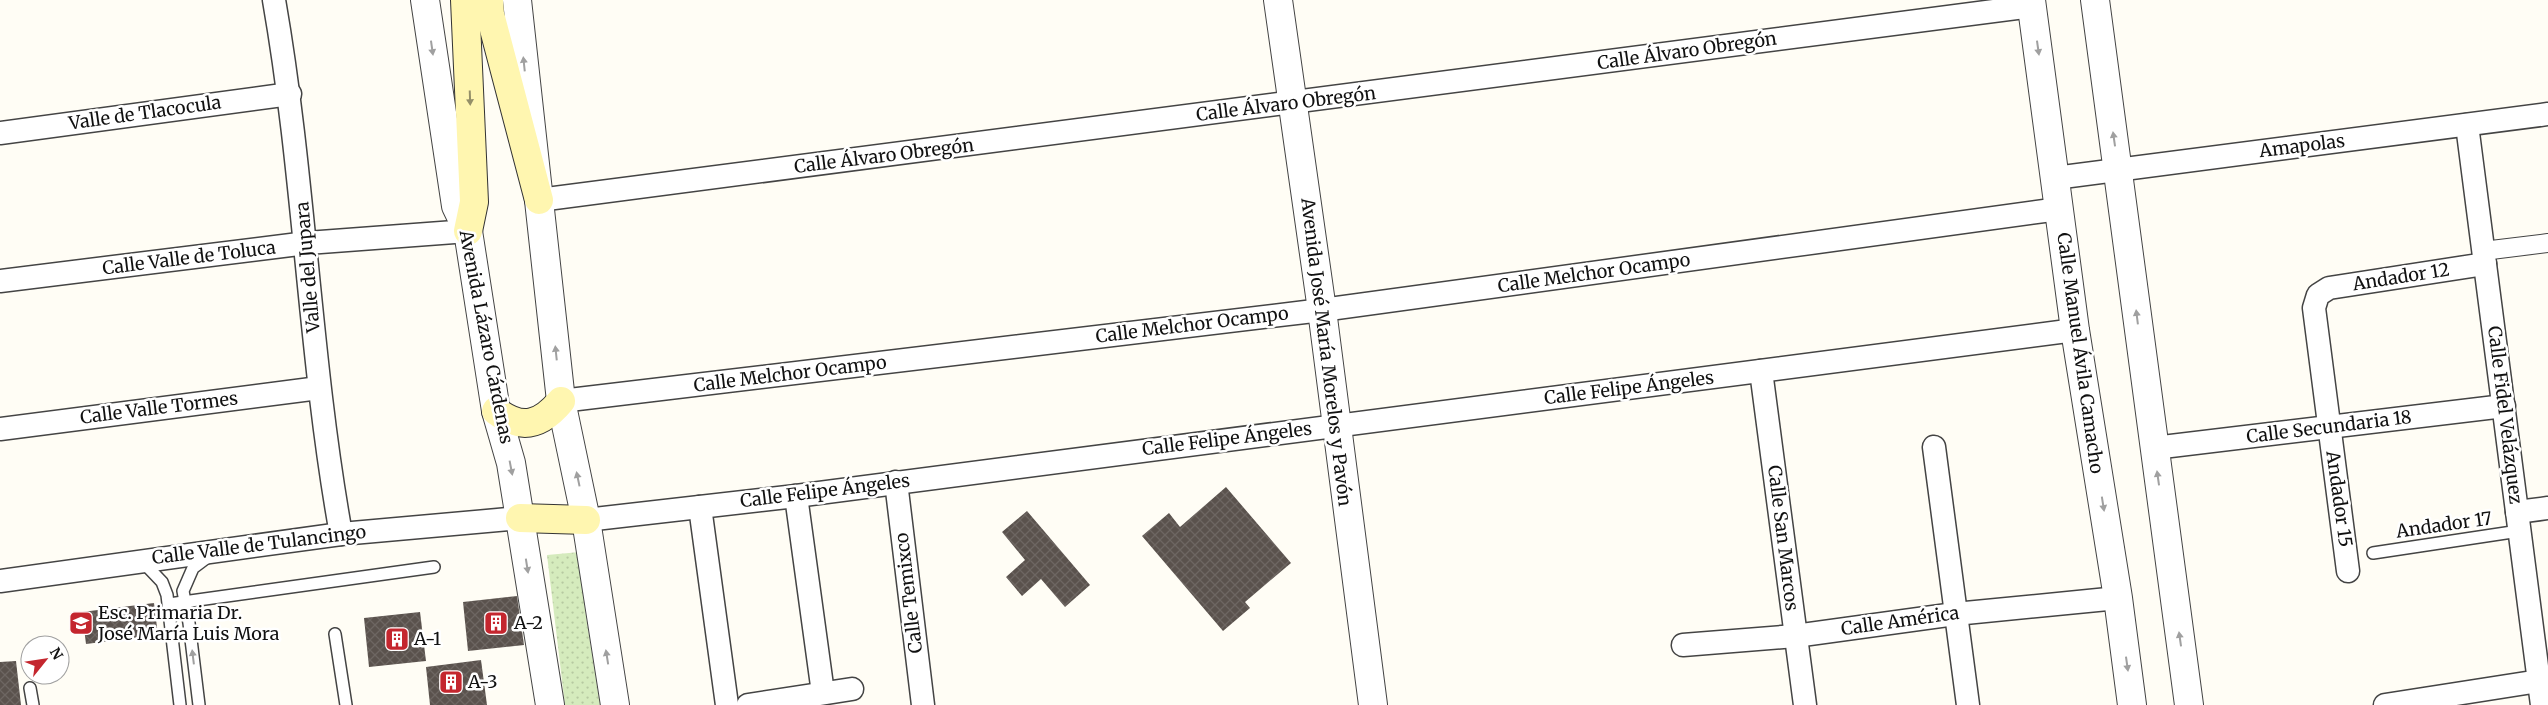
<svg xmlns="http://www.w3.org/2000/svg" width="2548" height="705" font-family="Merriweather,serif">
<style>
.park{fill:url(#park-dots)}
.building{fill:url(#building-cross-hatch)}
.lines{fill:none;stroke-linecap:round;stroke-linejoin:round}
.service-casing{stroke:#444;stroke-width:14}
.pedestrian-casing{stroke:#444;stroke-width:20}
.minor-casing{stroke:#444;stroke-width:25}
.tertiary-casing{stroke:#444;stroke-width:30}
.secondary-casing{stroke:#333;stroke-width:30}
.service{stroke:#fff;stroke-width:11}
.pedestrian{stroke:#fff;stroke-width:18}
.minor{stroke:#fff;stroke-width:22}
.tertiary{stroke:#fff;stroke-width:28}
.secondary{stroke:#fff6b0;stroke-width:28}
.oneway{fill:#a0a0a0}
.oneway2{fill:#948f68}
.labels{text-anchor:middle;stroke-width:5;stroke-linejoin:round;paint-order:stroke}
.street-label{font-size:18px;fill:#111;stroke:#fff}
.poi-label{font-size:18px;fill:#111;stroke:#fff;text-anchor:start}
</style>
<defs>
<pattern id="park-dots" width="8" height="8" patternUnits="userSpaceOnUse" patternTransform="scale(1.25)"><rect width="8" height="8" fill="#d5ebbd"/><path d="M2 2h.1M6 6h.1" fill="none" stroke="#b6c8a1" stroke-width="1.8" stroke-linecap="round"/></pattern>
<pattern id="building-cross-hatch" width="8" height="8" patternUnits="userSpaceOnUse" patternTransform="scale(1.25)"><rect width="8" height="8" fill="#5a524d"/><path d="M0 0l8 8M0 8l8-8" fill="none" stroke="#6d6662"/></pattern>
</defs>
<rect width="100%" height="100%" fill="#fffdf5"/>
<!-- park -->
<path class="park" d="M580 552 585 610 600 705H565L547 555Z"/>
<!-- building -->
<g class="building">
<path d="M1226 487 1291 563 1245 602 1250 608 1223 631 1142 536 1169 513 1180 527Z"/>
<path d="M1027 511 1090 585 1065 607 1041 579 1022 596 1006 577 1025 560 1002 532Z"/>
<path d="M517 596 524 645 468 651 463 602Z"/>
<path d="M154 603 158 635 86 644 82 612Z"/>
<path d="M420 612 426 661 369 667 364 618Z"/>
<path d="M481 660 487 705H430L426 667Z"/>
<path d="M16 661 21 705H0V662Z"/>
</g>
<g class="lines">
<!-- service casing -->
<g class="service-casing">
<g id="service">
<path d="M2373 553 2519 531"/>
<path d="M142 561 162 582 167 595 180 705"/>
<path d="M169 604 434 567"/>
<path d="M335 634 346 705"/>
<path d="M30 688 33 705"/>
<path d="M199 705 189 623 183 591 193 568 209 556"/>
</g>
</g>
<!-- pedestrian casing -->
<g class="pedestrian-casing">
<path id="pedestrian" d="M2483 251 2548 243"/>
</g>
<!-- minor casing -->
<g class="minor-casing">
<g id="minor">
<path d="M274 0C305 177 309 357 341 534"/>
<path d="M2467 125 2542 705"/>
<path d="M0 133 290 94"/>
<path d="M2055 178 2548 114"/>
<path d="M539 200 2032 6"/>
<path d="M0 281 307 243 468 231"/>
<path d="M1761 371 1805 705"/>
<path d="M561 401 1322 310 2059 209"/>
<path d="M0 429 319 388"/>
<path d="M1934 447 1968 705"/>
<path d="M2154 448 2504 406"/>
<path d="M896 482 923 705"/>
<path d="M796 496 823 693"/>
<path d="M700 507 727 705"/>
<path d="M2517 512 2548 508"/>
<path d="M586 520 796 496 2075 330"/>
<path d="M2348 571 2314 308 2318 295 2329 288 2485 264"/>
<path d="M0 581 341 534 520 518"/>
<path d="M1683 645 1795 636 1955 614 2118 598"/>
<path d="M748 705 852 689"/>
<path d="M2385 705 2539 681"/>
</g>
</g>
<!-- tertiary casing -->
<g class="tertiary-casing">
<g id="tertiary">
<path d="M425 0 456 206 468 231 496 411 511 463 550 705"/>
<path d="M517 0 561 401 586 520 615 705"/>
<path d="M1278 0 1322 310 1373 705"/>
<path d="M2031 0 2075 330 2118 598 2132 705"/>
<path d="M2095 0 2189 705"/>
</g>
</g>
<!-- secondary casing -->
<g class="secondary-casing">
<g id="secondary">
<path d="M465 0 474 202 468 231"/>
<path d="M489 0 490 14 539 200"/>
<path d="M496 411C522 431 541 425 561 401"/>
<path d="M520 518 586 520"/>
</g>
</g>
<!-- service -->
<use href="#service" class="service"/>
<!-- pedestrian -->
<use href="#pedestrian" class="pedestrian"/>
<!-- minor -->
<use href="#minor" class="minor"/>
<!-- tertiary -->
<use href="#tertiary" class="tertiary"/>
<!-- secondary -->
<use href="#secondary" class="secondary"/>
</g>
<!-- one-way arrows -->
<defs><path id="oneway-solid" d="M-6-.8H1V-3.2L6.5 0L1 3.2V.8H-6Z" transform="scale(1.25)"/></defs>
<g class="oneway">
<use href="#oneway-solid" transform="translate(432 48) rotate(82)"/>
<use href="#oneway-solid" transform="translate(2038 48) rotate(82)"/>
<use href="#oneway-solid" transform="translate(524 64) rotate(-96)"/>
<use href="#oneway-solid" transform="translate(2114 139) rotate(-98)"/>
<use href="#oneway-solid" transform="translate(2137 317) rotate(-97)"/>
<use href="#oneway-solid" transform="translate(556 353) rotate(-96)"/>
<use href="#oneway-solid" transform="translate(511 468) rotate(79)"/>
<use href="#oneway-solid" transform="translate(2158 478) rotate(-98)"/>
<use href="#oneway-solid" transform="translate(578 479) rotate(-102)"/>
<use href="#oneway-solid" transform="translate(2103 504) rotate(81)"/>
<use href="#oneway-solid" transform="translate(527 566) rotate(81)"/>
<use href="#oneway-solid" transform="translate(2180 639) rotate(-98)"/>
<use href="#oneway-solid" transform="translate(193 657) rotate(-97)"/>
<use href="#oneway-solid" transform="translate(607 657) rotate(-99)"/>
<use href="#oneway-solid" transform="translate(2127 664) rotate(82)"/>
</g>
<use class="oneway2" href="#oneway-solid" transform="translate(470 98) rotate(88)"/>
<!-- icons -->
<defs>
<g id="school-square" transform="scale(1.25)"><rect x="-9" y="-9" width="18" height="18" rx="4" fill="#c4262e" stroke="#fff"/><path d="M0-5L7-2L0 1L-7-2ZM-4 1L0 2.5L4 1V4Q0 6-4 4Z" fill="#fff"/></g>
<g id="building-square" transform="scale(1.25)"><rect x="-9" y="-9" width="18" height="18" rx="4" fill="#c4262e" stroke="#fff"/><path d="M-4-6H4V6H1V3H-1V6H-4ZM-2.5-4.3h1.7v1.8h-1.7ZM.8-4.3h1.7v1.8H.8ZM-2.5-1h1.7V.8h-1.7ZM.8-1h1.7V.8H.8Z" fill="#fff"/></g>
</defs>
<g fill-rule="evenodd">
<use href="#school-square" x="81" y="623"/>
<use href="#building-square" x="496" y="623"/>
<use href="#building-square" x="397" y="639"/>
<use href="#building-square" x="451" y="682"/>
</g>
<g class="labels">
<!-- street labels -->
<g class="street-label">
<text transform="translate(1687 51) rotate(-8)" y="6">Calle Álvaro Obregón</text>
<text transform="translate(1286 104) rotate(-7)" y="6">Calle Álvaro Obregón</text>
<text transform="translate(145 113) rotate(-8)" y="6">Valle de Tlacocula</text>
<text transform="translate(2302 146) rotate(-7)" y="6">Amapolas</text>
<text transform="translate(884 156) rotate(-7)" y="6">Calle Álvaro Obregón</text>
<text transform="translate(189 258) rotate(-7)" y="6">Calle Valle de Toluca</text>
<text transform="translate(308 267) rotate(-95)" y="6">Valle del Jupara</text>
<text transform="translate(1594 273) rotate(-8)" y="6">Calle Melchor Ocampo</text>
<text transform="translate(2401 277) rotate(-9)" y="6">Andador 12</text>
<text transform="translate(1192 325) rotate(-7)" y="6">Calle Melchor Ocampo</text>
<text transform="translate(486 337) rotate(79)" y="6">Avenida Lázaro Cárdenas</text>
<text transform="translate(1326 352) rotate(83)" y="6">Avenida José María Morelos y Pavón</text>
<text transform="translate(2080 353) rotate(82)" y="6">Calle Manuel Ávila Camacho</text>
<text transform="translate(790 374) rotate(-7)" y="6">Calle Melchor Ocampo</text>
<text transform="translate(1629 388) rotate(-7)" y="6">Calle Felipe Ángeles</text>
<text transform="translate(159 408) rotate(-7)" y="6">Calle Valle Tormes</text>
<text transform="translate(2505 415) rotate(83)" y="6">Calle Fidel Velázquez</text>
<text transform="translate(2329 427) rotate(-7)" y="6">Calle Secundaria 18</text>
<text transform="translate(1227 439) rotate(-7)" y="6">Calle Felipe Ángeles</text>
<text transform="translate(825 491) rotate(-7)" y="6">Calle Felipe Ángeles</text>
<text transform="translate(2339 499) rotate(82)" y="6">Andador 15</text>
<text transform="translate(2444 525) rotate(-8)" y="6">Andador 17</text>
<text transform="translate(1783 538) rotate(83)" y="6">Calle San Marcos</text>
<text transform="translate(259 545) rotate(-7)" y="6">Calle Valle de Tulancingo</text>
<text transform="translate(909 593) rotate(-97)" y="6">Calle Temixco</text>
<text transform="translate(1900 621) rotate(-8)" y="6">Calle América</text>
</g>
<!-- poi labels -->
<g class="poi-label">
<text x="98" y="619">Esc. Primaria Dr.<tspan x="98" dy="21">José María Luis Mora</tspan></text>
<text x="514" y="629">A-2</text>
<text x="414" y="645">A-1</text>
<text x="468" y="688">A-3</text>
</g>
</g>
<!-- north arrow -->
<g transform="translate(45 660) rotate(60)"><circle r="24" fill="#ffffff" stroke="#a0a0a0"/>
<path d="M0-4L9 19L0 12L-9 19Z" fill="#c4262e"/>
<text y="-8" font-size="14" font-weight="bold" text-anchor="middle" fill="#111111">N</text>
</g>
</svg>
